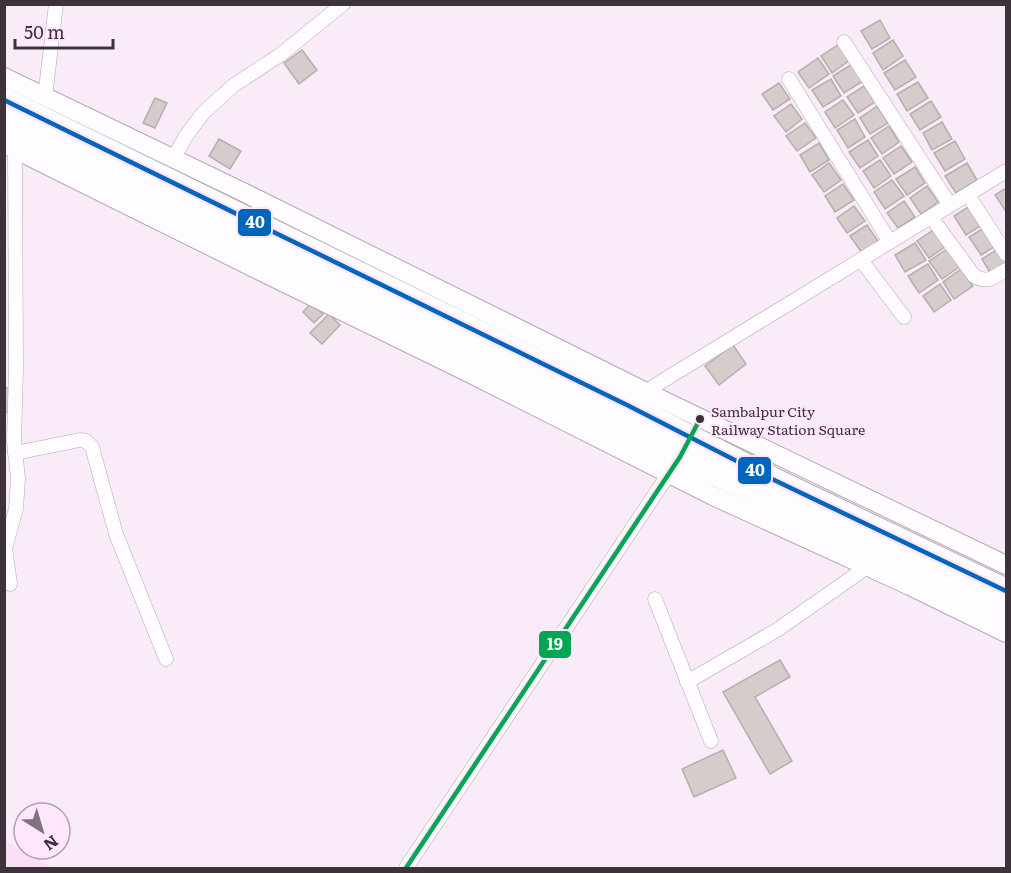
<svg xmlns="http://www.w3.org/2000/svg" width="1011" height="873" font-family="Literata,serif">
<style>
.built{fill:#fadff7}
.building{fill:#d7cccc;stroke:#b8adae;stroke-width:1.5}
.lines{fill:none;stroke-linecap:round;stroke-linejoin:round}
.street-casing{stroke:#b4a9b4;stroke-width:15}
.secondary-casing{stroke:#b4a9b4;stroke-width:20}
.highway-casing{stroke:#b4a9b4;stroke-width:26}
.street{stroke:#fefcfe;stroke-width:14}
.secondary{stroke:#fefcfe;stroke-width:18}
.highway{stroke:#fefcfe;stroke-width:24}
.bus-1-casing{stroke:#ffe6fc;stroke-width:9}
.bus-2-casing{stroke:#ffe6fc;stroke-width:9}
.bus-1{stroke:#0065bd;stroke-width:4.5}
.bus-2{stroke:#00a651;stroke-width:4.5}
.bus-dot{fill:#3d323c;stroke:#ffe6fc;stroke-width:2}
.labels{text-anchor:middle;stroke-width:4.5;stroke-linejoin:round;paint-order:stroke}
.bus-label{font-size:14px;fill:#3d323c;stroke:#ffe6fc;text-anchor:start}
.line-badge{stroke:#ffe6fc;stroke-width:2}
.badge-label{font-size:16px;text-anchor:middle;font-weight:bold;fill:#fff}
</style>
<rect width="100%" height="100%" fill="#f9ecf8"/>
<!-- built -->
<path class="built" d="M5 841 53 868H5Z"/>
<!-- building -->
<g class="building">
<path d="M880 20 890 38 872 49 861 31Z"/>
<path d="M893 40 903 56 883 70 873 53Z"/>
<path d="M839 44 850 60 832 73 821 56Z"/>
<path d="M302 50 317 70 299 84 284 63Z"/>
<path d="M818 58 829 74 809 88 798 72Z"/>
<path d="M905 60 916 77 895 90 884 73Z"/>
<path d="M852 64 863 81 844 93 833 76Z"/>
<path d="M831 79 841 96 823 107 812 90Z"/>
<path d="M918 82 928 98 907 111 897 94Z"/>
<path d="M779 83 790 99 773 110 762 94Z"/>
<path d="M864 86 875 102 858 113 847 97Z"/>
<path d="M155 98 167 103 155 128 143 123Z"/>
<path d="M843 100 854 115 835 128 825 112Z"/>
<path d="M931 101 941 117 920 130 910 114Z"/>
<path d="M791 104 802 119 786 132 774 116Z"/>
<path d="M877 106 888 123 870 134 860 118Z"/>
<path d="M855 119 865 137 848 148 837 130Z"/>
<path d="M942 122 952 139 932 150 923 133Z"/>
<path d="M805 123 816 138 797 151 786 136Z"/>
<path d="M889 126 899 142 882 154 871 138Z"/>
<path d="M219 139 241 151 230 169 209 156Z"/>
<path d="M868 140 878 156 860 168 849 152Z"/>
<path d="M955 141 965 159 945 171 934 153Z"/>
<path d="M819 143 829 160 810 172 800 155Z"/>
<path d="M901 146 912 162 894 174 883 158Z"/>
<path d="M880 160 891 176 874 188 863 171Z"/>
<path d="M829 163 841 180 824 192 812 175Z"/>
<path d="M967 163 977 180 956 193 945 176Z"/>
<path d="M915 167 925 183 907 195 896 179Z"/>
<path d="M892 180 904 196 885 209 874 192Z"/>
<path d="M843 184 854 200 835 212 825 196Z"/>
<path d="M927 186 938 202 921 214 910 198Z"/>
<path d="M1006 188V209L1005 210 995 195Z"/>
<path d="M904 201 915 217 898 228 887 213Z"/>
<path d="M973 204 985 223 966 235 954 216Z"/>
<path d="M854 206 865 221 847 233 837 218Z"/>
<path d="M867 225 878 241 862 253 850 236Z"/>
<path d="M987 226 999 244 981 255 969 237Z"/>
<path d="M935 229 946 246 929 258 917 241Z"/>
<path d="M915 243 926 260 905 272 895 255Z"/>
<path d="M1001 247 1006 256V267L992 276 982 259Z"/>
<path d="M947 249 959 267 942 279 929 261Z"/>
<path d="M928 264 938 280 919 293 908 276Z"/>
<path d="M961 269 973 286 954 299 943 282Z"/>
<path d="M940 284 951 300 934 312 923 296Z"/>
<path d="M311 303 323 314 314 323 303 312Z"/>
<path d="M329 314 340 325 322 344 310 333Z"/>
<path d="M733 345 746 364 719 385 705 366Z"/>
<path d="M4 388H9L11 412 4 413Z"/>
<path d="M780 660 790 677 755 697 792 761 770 774 723 692Z"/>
<path d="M723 750 736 778 694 797 682 769Z"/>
</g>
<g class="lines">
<!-- street casing -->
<g class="street-casing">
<g id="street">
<path d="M844 42 950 205"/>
<path d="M789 79 890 242"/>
<path d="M45 97 56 4"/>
<path d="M173 159 186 136 203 113 234 85 280 55 343 4"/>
<path d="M968 195 1006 254"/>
<path d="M931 217 974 276C988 284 994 277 1006 270"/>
<path d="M861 260 904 317"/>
<path d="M646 392 664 380 1006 171"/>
<path d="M15 453 80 440 86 441 92 447 116 534 166 659"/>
<path d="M10 584 5 548 16 509 18 478 14 441 16 370 15 142"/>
<path d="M655 599 711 741"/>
<path d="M687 682 777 630 867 567"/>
<path d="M406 868 674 466"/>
</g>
</g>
<!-- secondary casing -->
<g class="secondary-casing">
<g id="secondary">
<path d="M4 77 243 192 646 392 1006 565"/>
<path d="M4 144 256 269 469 373 713 496 910 586 1006 633"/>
</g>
</g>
<!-- highway casing -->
<g class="highway-casing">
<g id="highway">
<path d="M4 100 627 405 772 479 1006 591"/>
<path d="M4 122 39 140 209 223 680 457 1006 612"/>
</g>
</g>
<!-- street -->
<use href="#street" class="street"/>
<!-- secondary -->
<use href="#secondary" class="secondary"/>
<!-- highway -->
<use href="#highway" class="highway"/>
<!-- bus-1 casing -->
<g class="bus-1-casing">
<path id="bus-1" d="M4 100 627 405 772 479 1006 591"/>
</g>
<!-- bus-2 casing -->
<g class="bus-2-casing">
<path id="bus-2" d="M406 868 680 457 700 419"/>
</g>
<!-- bus-1 -->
<use href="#bus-1" class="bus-1"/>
<!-- bus-2 -->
<use href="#bus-2" class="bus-2"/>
</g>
<!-- markers -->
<circle class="bus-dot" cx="700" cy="419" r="5"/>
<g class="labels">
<!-- bus labels -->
<g class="bus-label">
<text x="711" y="417">Sambalpur City<tspan x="711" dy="18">Railway Station Square</tspan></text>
</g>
</g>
<g class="line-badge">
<rect x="237" y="208" width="35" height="29" rx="6" fill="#0065bd"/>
<rect x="737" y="456" width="35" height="29" rx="6" fill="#0065bd"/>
<rect x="538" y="630" width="34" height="29" rx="6" fill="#00a651"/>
</g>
<g class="badge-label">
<text x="255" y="228">40</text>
<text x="755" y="476">40</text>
<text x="555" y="650">19</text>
</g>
<!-- border -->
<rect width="1011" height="873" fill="none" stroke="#3d323c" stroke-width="12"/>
<!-- north arrow -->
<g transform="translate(42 831) rotate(143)"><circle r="28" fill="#ffe6fc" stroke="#b19eaf" stroke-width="1.5"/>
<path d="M0-4.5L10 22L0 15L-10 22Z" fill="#7f737e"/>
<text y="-9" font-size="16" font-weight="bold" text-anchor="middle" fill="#3d323c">N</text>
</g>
<!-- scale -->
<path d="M15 39v9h98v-9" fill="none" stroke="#3d323c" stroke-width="3"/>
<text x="24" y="39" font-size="18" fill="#3d323c" stroke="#ffe6fc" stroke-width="4.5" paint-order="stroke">50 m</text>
</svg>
